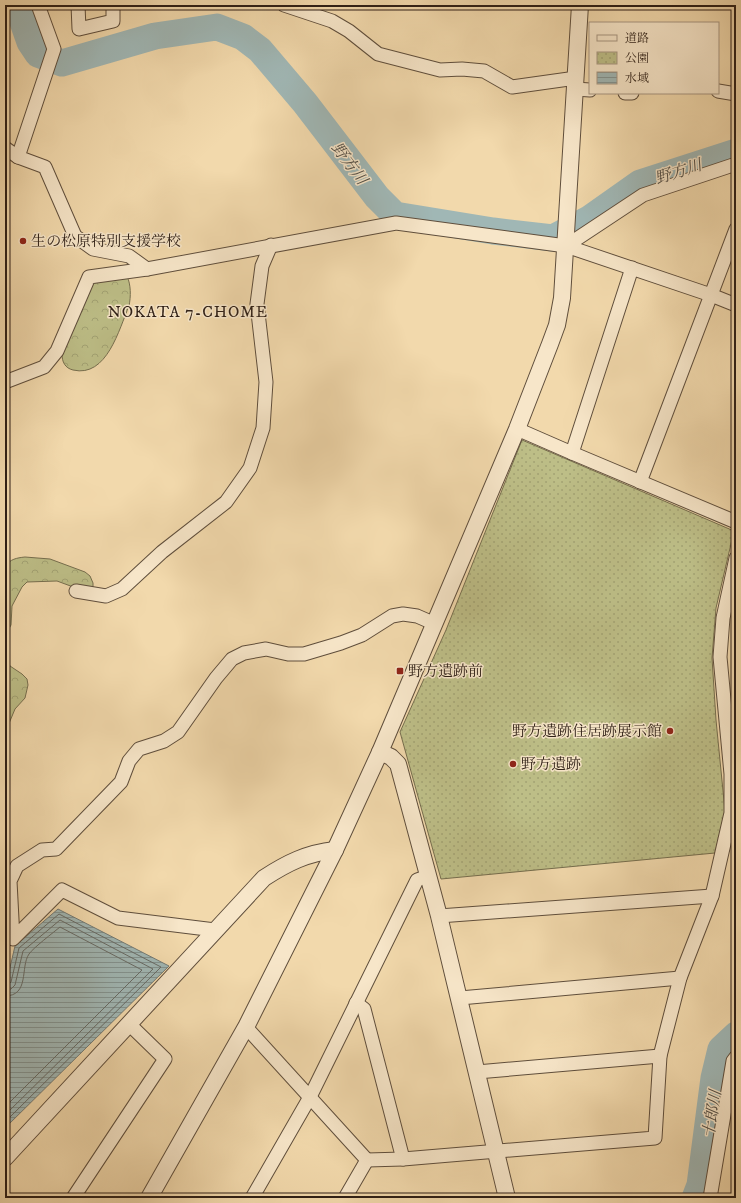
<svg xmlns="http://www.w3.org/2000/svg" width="741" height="1203" font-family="'IM FELL DW Pica','Noto Serif JP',serif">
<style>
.forest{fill:url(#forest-crowns);stroke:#766e4e}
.park{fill:url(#park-dots);stroke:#766e4e}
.water{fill:url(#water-rules);stroke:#727a75}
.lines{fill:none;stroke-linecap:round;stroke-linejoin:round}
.shore{stroke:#676b66;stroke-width:1}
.river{stroke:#a0b7b5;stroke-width:27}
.minor-casing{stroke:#5f4e3c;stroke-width:15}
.tertiary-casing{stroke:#5f4e3c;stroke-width:18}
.minor{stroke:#f7e6c9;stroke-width:13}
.tertiary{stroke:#f7e6c9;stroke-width:16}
.poi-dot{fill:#8f2418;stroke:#f7e6c9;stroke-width:1.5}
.labels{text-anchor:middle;stroke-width:3;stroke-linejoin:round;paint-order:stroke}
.poi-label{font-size:15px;fill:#2e1f16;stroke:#f7e6c9;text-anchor:start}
.water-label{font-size:16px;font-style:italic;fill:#504d46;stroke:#f7e6c9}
.neighbourhood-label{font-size:16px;letter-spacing:1px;fill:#2e1f16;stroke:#f7e6c9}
</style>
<defs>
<pattern id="forest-crowns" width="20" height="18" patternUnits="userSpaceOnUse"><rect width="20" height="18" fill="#bdbe87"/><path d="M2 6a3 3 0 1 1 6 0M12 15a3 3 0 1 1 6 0" fill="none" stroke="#a3a374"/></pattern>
<pattern id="park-dots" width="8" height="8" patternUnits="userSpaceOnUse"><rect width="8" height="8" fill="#bdbe87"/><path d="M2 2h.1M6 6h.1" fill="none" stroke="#a3a374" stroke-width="1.8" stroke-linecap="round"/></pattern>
<pattern id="water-rules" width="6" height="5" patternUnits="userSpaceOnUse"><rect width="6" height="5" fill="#a0b7b5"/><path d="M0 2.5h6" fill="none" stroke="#839492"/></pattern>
</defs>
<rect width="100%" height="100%" fill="#f2d9ac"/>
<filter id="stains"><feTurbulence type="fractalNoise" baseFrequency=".005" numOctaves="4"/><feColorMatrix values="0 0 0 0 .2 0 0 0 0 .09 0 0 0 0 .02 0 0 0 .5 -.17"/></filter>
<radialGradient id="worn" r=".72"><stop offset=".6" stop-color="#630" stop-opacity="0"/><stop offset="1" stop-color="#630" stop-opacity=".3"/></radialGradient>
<!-- forest -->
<g class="forest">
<path d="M127 276C131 285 131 296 129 306 119 329 107 378 73 370 65 368 62 362 62 354L94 280Z"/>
<path d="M25 557 50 559 85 572 90 576 93 583V587L76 588 57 581 27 582 22 587 12 606 11 625 5 636V566C11 559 16 558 25 557Z"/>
<path d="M5 656 10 666 22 674 27 679 28 685 25 698 15 709 5 733Z"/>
</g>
<!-- park -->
<path class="park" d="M522 440 734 531 716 608 712 658 716 720 725 811 715 853 441 879 400 732 446 630Z"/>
<!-- water -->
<path class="water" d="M58 909 169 966 5 1128V989L15 946Z"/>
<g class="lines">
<!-- shore -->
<g class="shore">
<path d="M5 985H8L11 982 19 948 59 914 161 967 5 1122"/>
<path d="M5 990 11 989 15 985 23 951 60 920 153 969 5 1115"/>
<path d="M5 996C30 996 20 967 29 954 33 948 54 932 60 927L142 970 5 1107"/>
</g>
<!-- river -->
<g class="river">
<path d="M17 5 30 42 38 54 62 63 155 36 217 27 243 37 260 50 305 103 377 197 395 215 493 231 553 238 589 219 640 183 736 152"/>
<path d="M695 1198 700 1185 714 1078 721 1049 736 1035"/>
</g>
<!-- minor casing -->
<g class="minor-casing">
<g id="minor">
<path d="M78 5 79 29 113 21V5"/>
<path d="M284 5 332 21 349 31 378 54 440 70 462 69 484 71 512 87 576 78"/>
<path d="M575 89 590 90"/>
<path d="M718 91 736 94"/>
<path d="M625 93H632"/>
<path d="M5 148 18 157 45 167 75 236 93 249 129 256 147 269"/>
<path d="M18 157 54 49 38 5"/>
<path d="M566 246 643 195 736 164"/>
<path d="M5 382 44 367 57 351 89 277 147 269 396 223 566 246 711 295 736 305"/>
<path d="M517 429 572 453 736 522"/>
<path d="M572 453 632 268"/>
<path d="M640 482 736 229"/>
<path d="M76 591 106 596 122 589 162 552 226 502 250 468 263 428 266 382 257 304 262 266 271 245"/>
<path d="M439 916 712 896"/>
<path d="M215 930 118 918 62 890 13 939 10 881 17 866 42 850 56 849 121 782 129 761 139 749 164 741 178 732 216 678 232 659 244 653 266 649 288 654H304L341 643 362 635 392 616 403 614 417 616 433 623"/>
<path d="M460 998 680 978"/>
<path d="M356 1003 364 1009 403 1159"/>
<path d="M246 1027 367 1160"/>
<path d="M477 1072 660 1056"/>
<path d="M367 1160 403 1159 655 1138 660 1056 680 978 712 896 731 813V774L720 657 723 618 736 558"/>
<path d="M73 1198 165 1059 129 1024"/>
<path d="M252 1198 310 1097 417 880 428 876"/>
<path d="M345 1198 367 1160"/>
<path d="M710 1198 733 1061 736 1057"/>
</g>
</g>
<!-- tertiary casing -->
<g class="tertiary-casing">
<g id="tertiary">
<path d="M380 752 391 757 398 764 439 916 507 1198"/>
<path d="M5 1158 264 878C287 863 307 853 335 850"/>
<path d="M149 1198 246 1027 335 850 380 752 517 429 550 344 557 325 562 298 580 5"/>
</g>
</g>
<!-- minor -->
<use href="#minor" class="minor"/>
<!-- tertiary -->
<use href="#tertiary" class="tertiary"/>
</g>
<!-- markers -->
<g class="poi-dot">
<circle cx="23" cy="241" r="4"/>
<rect x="396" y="667" width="8" height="8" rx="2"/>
<circle cx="670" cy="731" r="4"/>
<circle cx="513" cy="764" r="4"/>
</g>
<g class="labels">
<!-- poi labels -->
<g class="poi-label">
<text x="31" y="246">生の松原特別支援学校</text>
<text x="408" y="676">野方遺跡前</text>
<text x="662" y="736" text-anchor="end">野方遺跡住居跡展示館</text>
<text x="521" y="769">野方遺跡</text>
</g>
<!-- water labels -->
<g class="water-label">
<text transform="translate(350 163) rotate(53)" y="6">野方川</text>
<text transform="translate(678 171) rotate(-18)" y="6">野方川</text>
<text transform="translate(711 1114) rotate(-81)" y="6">十郎川</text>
</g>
<!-- neighbourhood labels -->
<g class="neighbourhood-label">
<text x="188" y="317">NOKATA 7-CHOME</text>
</g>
</g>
<!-- margin -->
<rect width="741" height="1203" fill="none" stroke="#f2d9ac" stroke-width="20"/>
<rect x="6" y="6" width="729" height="1191" fill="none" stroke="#2e1f16" stroke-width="2"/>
<rect x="10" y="10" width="721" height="1183" fill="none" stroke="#2e1f16"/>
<!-- legend -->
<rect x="589" y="22" width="130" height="72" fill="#f7e6c9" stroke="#a79681"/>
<rect x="597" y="35" width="20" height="6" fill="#f7e6c9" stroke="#a79681"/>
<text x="625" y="42" font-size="12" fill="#2e1f16">道路</text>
<rect x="597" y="52" width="20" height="12" fill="url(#park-dots)" stroke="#a79681"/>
<text x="625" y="62" font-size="12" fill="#2e1f16">公園</text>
<rect x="597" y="72" width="20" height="12" fill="url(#water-rules)" stroke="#a79681"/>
<text x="625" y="82" font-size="12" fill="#2e1f16">水域</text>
<rect width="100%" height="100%" filter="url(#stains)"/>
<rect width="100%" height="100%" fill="url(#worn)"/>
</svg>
